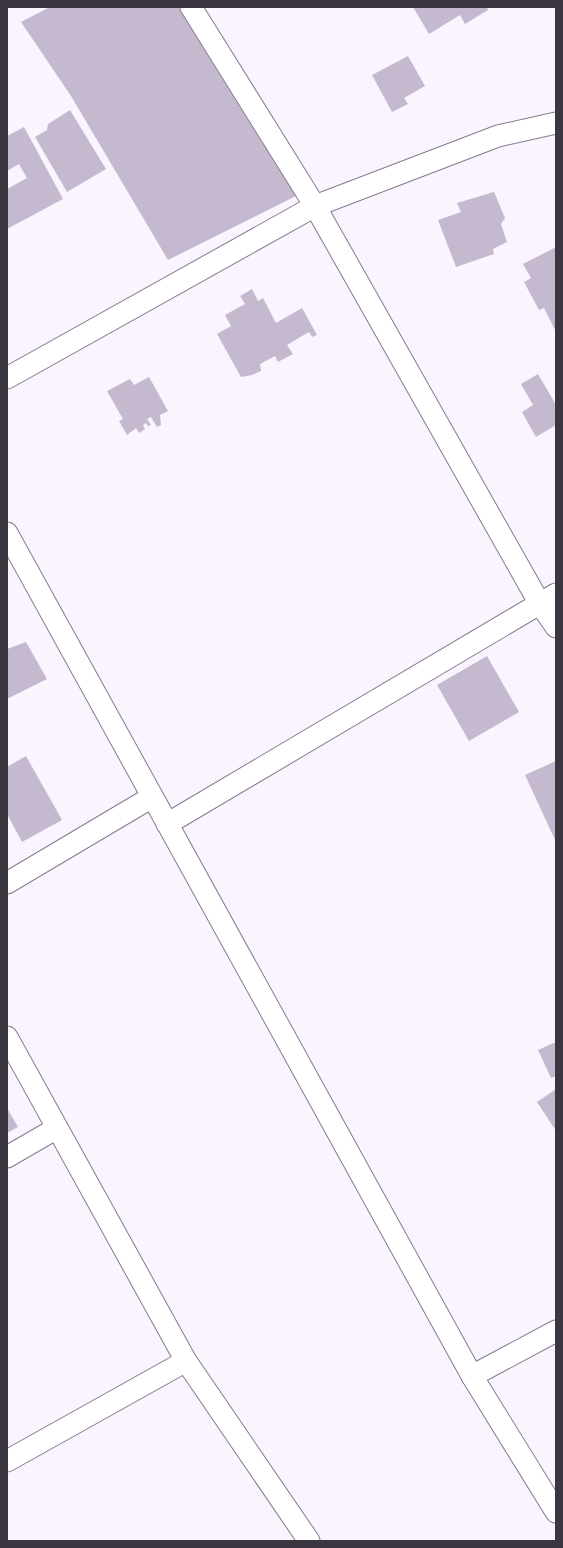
<svg xmlns="http://www.w3.org/2000/svg" width="563" height="1548" font-family="Lato,sans-serif">
<style>
.building{fill:#c5b9cf}
.lines{fill:none;stroke-linecap:round;stroke-linejoin:round}
.street-casing{stroke:#867a8f;stroke-width:23}
.street{stroke:#fff;stroke-width:21}
</style>
<rect width="100%" height="100%" fill="#f9f4fd"/>
<!-- building -->
<g class="building">
<path d="M50 7H185L302 193 168 260 71 96 21 22Z"/>
<path d="M413 7H487L488 10 465 24 460 15 429 34Z"/>
<path d="M408 56 425 86 404 98 408 104 392 112 372 75Z"/>
<path d="M70 110 106 169 67 192 35 137 47 130 48 124Z"/>
<path d="M24 127 63 199 7 229V189L27 178 19 164 7 171V136Z"/>
<path d="M494 192 505 218 501 224 507 242 493 249 494 254 456 267 438 220 461 212 457 203Z"/>
<path d="M556 247V332L544 308 539 310 524 282 531 278 523 264Z"/>
<path d="M252 289 258 301 263 298 276 323 302 308 317 335 312 337 309 332 287 345 293 354 278 362 275 356 260 364 261 371 252 375 241 377 217 334 231 326 225 315 245 304 240 296Z"/>
<path d="M538 374 556 405V425L536 437 522 412 533 405 521 384Z"/>
<path d="M149 377 168 411 160 415 161 425 157 427 151 417 147 419 151 425 148 426 146 423 143 425 145 429 139 433 136 428 127 435 119 421 123 419 107 391 130 379 134 385Z"/>
<path d="M26 642 47 679 7 699V649Z"/>
<path d="M487 656 519 712 469 741 437 685Z"/>
<path d="M26 756 62 820 22 842 7 814V767Z"/>
<path d="M556 761V842L525 775Z"/>
<path d="M556 1042V1076L551 1078 538 1050Z"/>
<path d="M556 1089V1131L537 1102Z"/>
<path d="M7 1108 18 1127 7 1133Z"/>
</g>
<g class="lines">
<!-- street casing -->
<g class="street-casing">
<g id="street">
<path d="M191 7 315 206 540 604 556 627"/>
<path d="M7 378 315 206 498 136 556 123"/>
<path d="M7 533 472 1376 556 1512"/>
<path d="M167 824 556 594"/>
<path d="M7 883 152 797"/>
<path d="M7 1037 186 1361 309 1541"/>
<path d="M7 1157 57 1128"/>
<path d="M472 1376 556 1331"/>
<path d="M7 1461 186 1361"/>
</g>
</g>
<!-- street -->
<use href="#street" class="street"/>
</g>
<!-- border -->
<rect width="563" height="1548" fill="none" stroke="#3b363f" stroke-width="16"/>
</svg>
